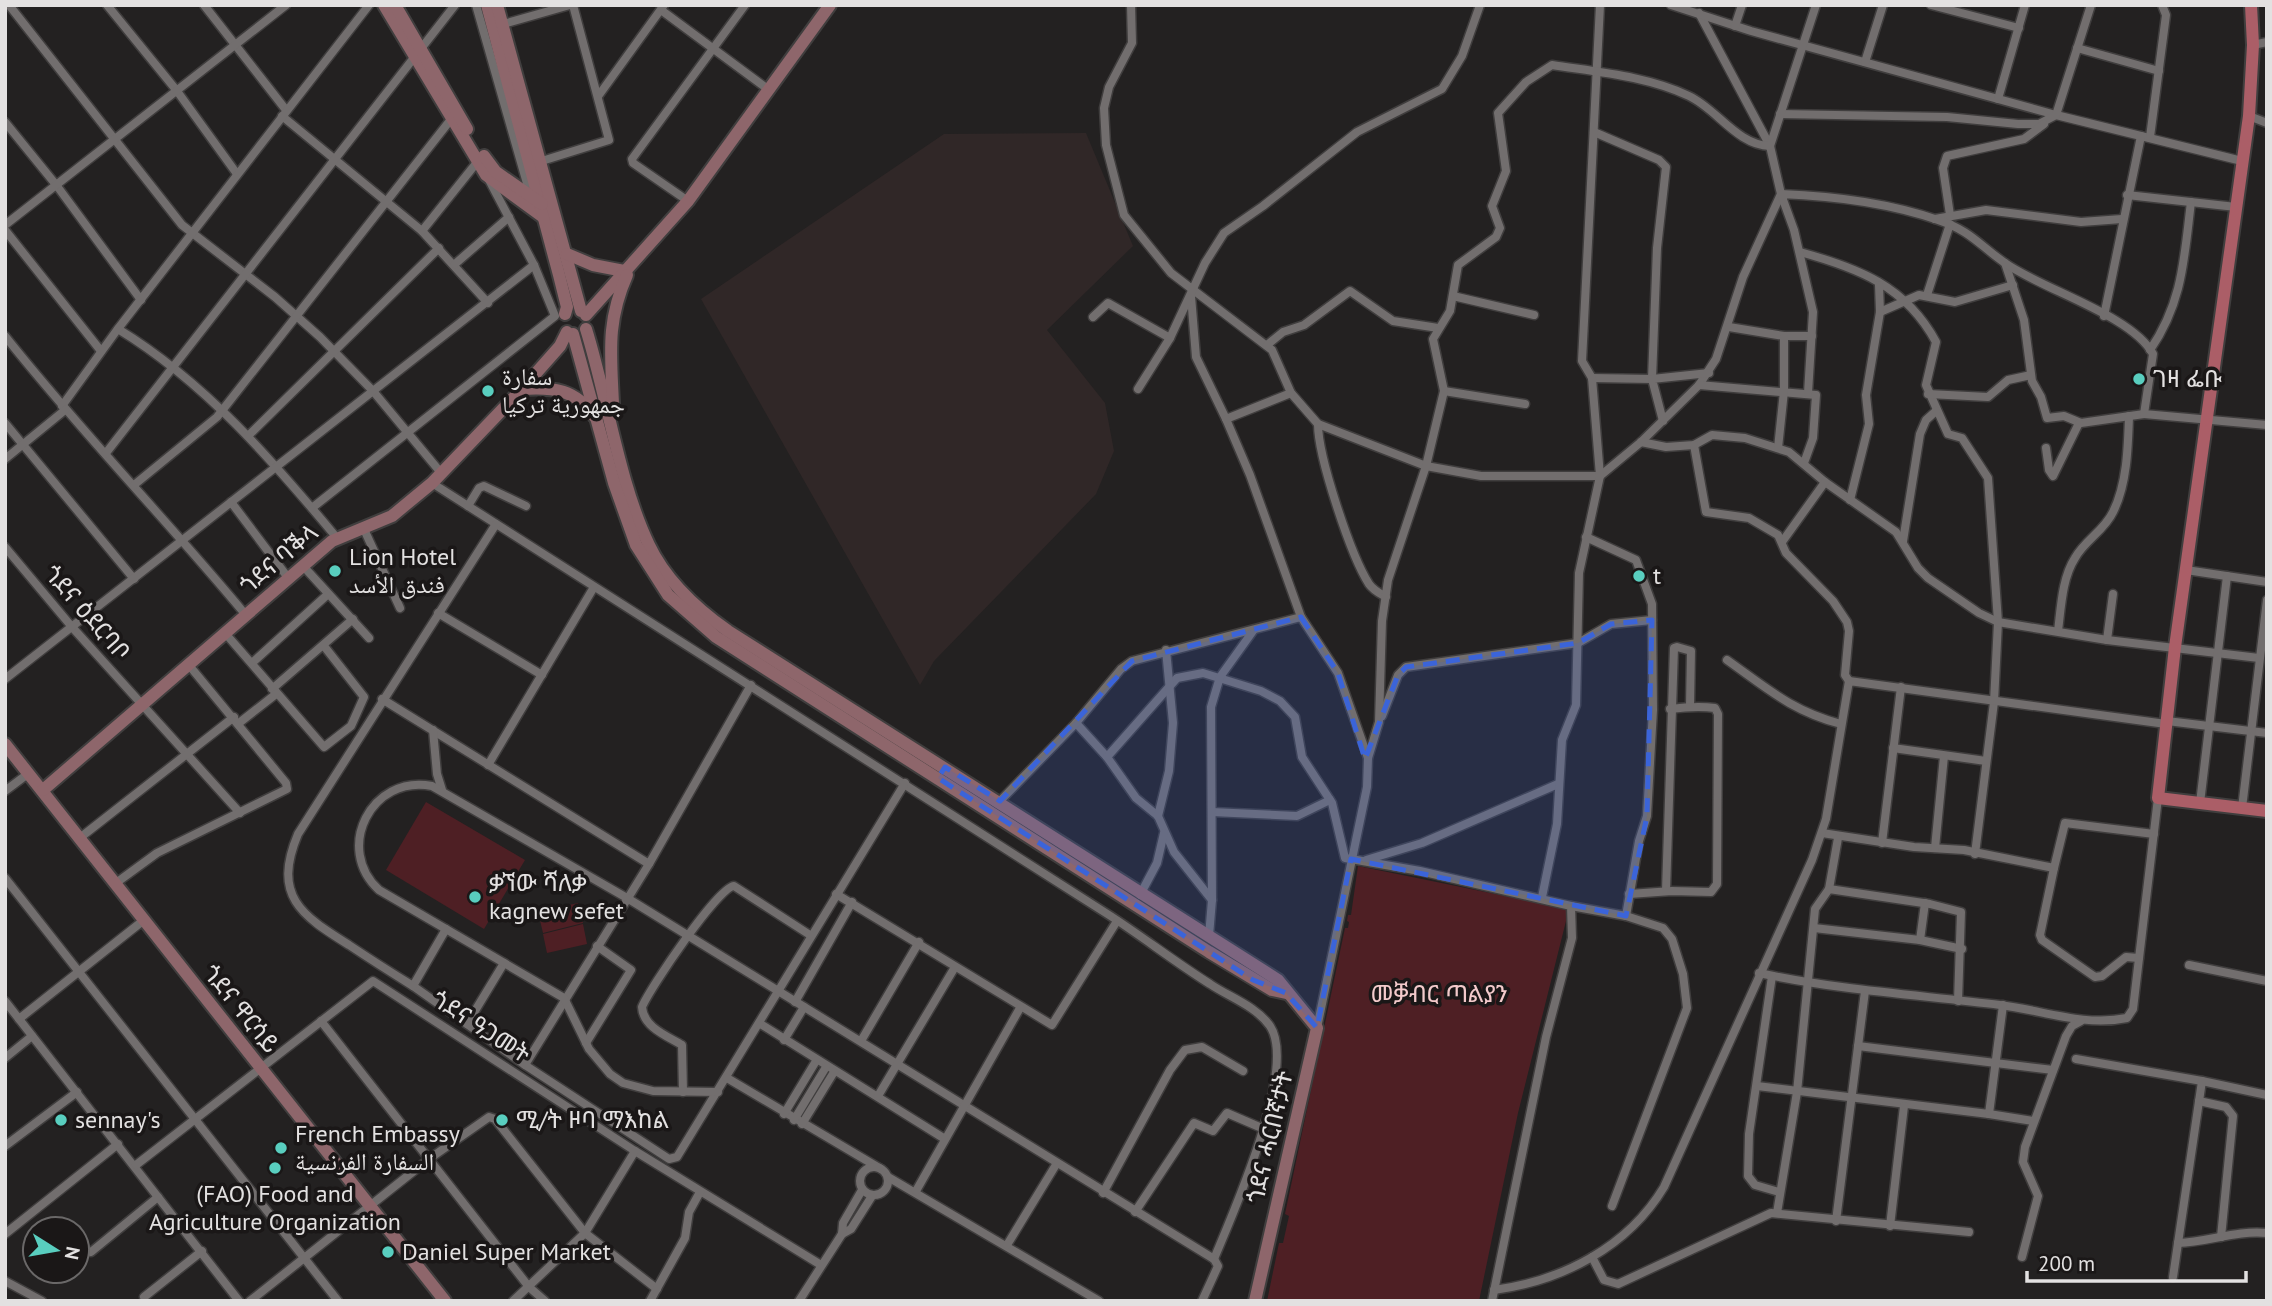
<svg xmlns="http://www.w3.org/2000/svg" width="2272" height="1306" font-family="'PT Sans','Noto Naskh Arabic','Noto Sans Ethiopic',sans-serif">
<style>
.built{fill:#302727}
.green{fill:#4e1f24}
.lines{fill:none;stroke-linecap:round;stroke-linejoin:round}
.street-casing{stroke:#403e3e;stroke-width:11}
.secondary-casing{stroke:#403e3e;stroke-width:16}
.primary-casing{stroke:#403e3e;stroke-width:16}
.street{stroke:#726e6e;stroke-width:8}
.secondary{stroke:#8e666b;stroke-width:12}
.primary{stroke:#ab5e67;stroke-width:12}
.marked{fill:#3b64d9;fill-opacity:0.2;stroke:#3b64d9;stroke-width:5;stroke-dasharray:14 9;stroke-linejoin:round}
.poi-dot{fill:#59cebf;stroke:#1a1717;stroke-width:2.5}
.labels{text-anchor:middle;stroke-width:7;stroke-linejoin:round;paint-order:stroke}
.poi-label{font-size:24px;fill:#e3e1e1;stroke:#1a1717;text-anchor:start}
.street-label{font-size:24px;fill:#e3e1e1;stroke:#1a1717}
.park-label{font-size:24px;fill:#f3cacb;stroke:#1a1717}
</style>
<rect width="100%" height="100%" fill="#232121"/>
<!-- built -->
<path class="built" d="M1086 133 1133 246 1047 330 1105 403 1114 451 1096 494 934 661 920 685 701 299 944 134Z"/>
<!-- green -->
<g class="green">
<path d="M426 802 525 860 484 929 386 870Z"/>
<path d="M1358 866 1569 909 1518 1113 1479 1301H1267L1279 1243H1283L1289 1216 1285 1214 1345 928H1348L1349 922 1347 921 1348 915H1351Z"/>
<path d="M578 903 583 923 543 933 538 912Z"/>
<path d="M583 924 587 944 547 953 543 934Z"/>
</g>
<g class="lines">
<!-- street casing -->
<g class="street-casing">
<g id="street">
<path d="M9 5 182 225 275 297 320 337 373 391 442 474"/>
<path d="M107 5 177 91 237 174"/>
<path d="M204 5 286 110"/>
<path d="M476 5 530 194"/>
<path d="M1131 5 1132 43 1109 87 1104 108 1106 145 1124 215 1171 273 1272 350 1291 393 1318 424 1426 466 1481 476H1600L1641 442 1699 385 1716 359 1743 277 1781 194 1770 146 1699 13"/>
<path d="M1671 5 1751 31 2056 115 2242 161"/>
<path d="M1931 5 2019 28"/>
<path d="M661 10 769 90"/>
<path d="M507 23 570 5"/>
<path d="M1735 26 1742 5"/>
<path d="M2253 45 2267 42"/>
<path d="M2077 48 2159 71"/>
<path d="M1865 62 1883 5"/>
<path d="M599 95 664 5"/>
<path d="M1998 99 2025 5"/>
<path d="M1780 114 1947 117 2018 124H2039L2056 115 2091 5"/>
<path d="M282 116 422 231 488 303"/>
<path d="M2249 116 2267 123"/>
<path d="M5 122 57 186 141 300"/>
<path d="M2150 137 2166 15 2162 5"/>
<path d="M545 160 609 140 573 5"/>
<path d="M2127 195 2236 207"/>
<path d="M688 201 633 163 632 159 745 5"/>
<path d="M1950 215 1943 168 1947 156 2024 139 2044 124"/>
<path d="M1935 219 1986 210 2081 222 2122 219"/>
<path d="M5 225 286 5"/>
<path d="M5 230 101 351"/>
<path d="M422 231 478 161"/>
<path d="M1800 252C1858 268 1906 286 1936 342L1926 385 1948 434 1962 438 1988 478 1998 622 1994 702 1975 854"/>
<path d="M2005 263 2024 320 2032 381 2041 397 2047 418 2064 416 2081 423 2144 414"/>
<path d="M455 264 509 217"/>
<path d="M1927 295 1950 224"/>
<path d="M1191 296 1196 357 1226 419 1291 393"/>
<path d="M1453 296 1534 315"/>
<path d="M1880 312 1919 295 1955 302 2013 285"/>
<path d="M2104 316 2141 136"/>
<path d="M1093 317 1108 303 1170 338"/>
<path d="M1729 327 1784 336H1812"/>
<path d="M118 329C205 382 272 460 337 538"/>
<path d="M5 336C81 432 167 520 245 614"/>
<path d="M1267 345 1283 332 1304 325 1350 291 1393 321 1438 328"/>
<path d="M2150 350C2183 302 2184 258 2191 202"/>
<path d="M1592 378 1652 379 1657 248 1666 167 1659 160 1594 132"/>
<path d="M1699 385 1816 395 1813 438 1804 463"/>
<path d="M1138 389 1170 338 1205 263 1224 233 1263 206 1357 132 1442 89 1462 56 1480 5"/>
<path d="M1444 391 1525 404"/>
<path d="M1808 393 1813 312 1794 230 1781 194C1833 196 1889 203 1938 220 1971 231 1978 244 2005 263 2041 289 2132 315 2153 354L2144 414 2267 425"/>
<path d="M1928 394 1988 397 2008 380 2031 375"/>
<path d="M62 406 117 330 369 5"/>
<path d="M1226 419 1250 475 1301 617"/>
<path d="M1663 421 1652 379 1709 373"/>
<path d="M5 423 134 579"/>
<path d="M1318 424C1318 457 1351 556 1369 584 1373 590 1379 593 1386 597"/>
<path d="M248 436 439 248"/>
<path d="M1641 442 1666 447 1694 445 1712 435 1745 438 1789 452 1825 482 1896 532 1918 568 1928 578 1979 613 1998 622 2107 640 2259 658"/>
<path d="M1694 445 1706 512 1749 518 1778 535 1786 553 1833 601 1847 622 1849 631 1845 675 1849 681"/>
<path d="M1778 448 1784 391V336"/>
<path d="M2046 448 2049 470 2053 476 2079 423"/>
<path d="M106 453 455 5"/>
<path d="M5 459 65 410"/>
<path d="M432 483 1109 915C1143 937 1175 962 1210 984 1229 997 1256 1006 1270 1026 1298 1068 1233 1213 1214 1259"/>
<path d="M134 485 217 417 452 118"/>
<path d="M1850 500 1869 424 1866 395 1880 312 1879 285"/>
<path d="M231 502 289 579"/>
<path d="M468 506 479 488 484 486 526 506"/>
<path d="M312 508 555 316 534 265 489 180"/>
<path d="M363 527 400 608"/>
<path d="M1586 537 1636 560 1652 604 1653 710 1647 816 1639 841 1626 916"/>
<path d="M1903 541 1920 434 1926 420 1936 411"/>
<path d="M1782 542 1825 482"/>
<path d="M5 547 72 627 240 813"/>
<path d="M304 567 369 638"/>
<path d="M2186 570 2267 582"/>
<path d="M438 613 542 675"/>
<path d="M2058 631C2061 608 2062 578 2075 558 2085 540 2104 531 2113 512 2127 484 2128 448 2129 416"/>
<path d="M225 633 324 747 351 726 364 697 324 646"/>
<path d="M2107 640 2113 594"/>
<path d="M1727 660C1768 689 1792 711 1841 724"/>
<path d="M252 663 327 595"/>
<path d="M5 679 534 265"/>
<path d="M272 689 353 619"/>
<path d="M382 699 649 864"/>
<path d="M1382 716 1398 675 1406 667 1578 643 1611 624 1652 620"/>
<path d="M2167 721 2267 733"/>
<path d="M239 723 276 694"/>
<path d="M1076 723 1107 757 1136 798 1158 816 1174 852 1212 900"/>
<path d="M433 730 437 774 442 790"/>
<path d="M1893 748 1986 761"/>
<path d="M1107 757 1177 678 1203 673 1261 691 1280 701 1295 717 1302 757 1332 803 1345 858 1420 871 1571 906 1572 938 1546 1037 1492 1301"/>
<path d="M488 765 594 587"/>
<path d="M5 791 29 773"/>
<path d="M1000 801 1076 723 1121 669 1132 661 1301 617 1338 673 1368 758"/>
<path d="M2200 803 2227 576"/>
<path d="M2242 808 2267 600"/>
<path d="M1212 812 1297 816 1330 800"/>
<path d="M1158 816 1169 771 1173 723 1166 650"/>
<path d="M1822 833 1914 847 1964 850 2054 868 2065 823 2154 834"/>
<path d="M81 837 234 717"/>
<path d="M1882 843 1901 687"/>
<path d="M1935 848 1944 756"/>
<path d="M1366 860 1422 843 1558 784"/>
<path d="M2054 868 2040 935 2042 940 2095 977 2102 976 2126 957 2139 958"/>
<path d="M5 878 338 1301"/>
<path d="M116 883 157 853 287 789 286 783 188 664"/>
<path d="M1829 889 1838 838"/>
<path d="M1666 891 1674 648 1677 647 1691 651 1690 706"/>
<path d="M836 894 1052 1025 1117 921"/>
<path d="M1629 894 1672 891 1711 892 1717 884 1718 714 1715 708C1699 706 1686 707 1670 709"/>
<path d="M1140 895 1157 863 1164 833"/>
<path d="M1542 897 1557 824 1562 740 1576 705 1579 573 1600 476 1592 378 1582 361 1600 5"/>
<path d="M1571 906 1626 916 1663 928 1672 939 1683 974 1687 1008 1612 1206"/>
<path d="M1814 928 1920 940 1962 949"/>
<path d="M446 929 413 986 525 1065 649 864 751 685"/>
<path d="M1209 936 1212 900 1211 707 1220 677 1253 631"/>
<path d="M1920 940 1925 903"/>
<path d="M2189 965 2267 981"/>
<path d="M1759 973C1838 990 1919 995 2000 1005 2042 1010 2084 1027 2127 1018L2133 1009 2158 798"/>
<path d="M1772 976 1749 1134 1748 1176 1755 1185 1779 1192"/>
<path d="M413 986C392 973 370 959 349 945 301 915 272 896 298 834L496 524"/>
<path d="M5 1001 239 1301"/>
<path d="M795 1002 852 902"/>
<path d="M19 1019 144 920"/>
<path d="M321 1021 529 1287 545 1301"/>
<path d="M759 1023 945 1139"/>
<path d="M467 1024 504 963"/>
<path d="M1317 1028 1367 787 1368 758 1379 722 1382 621 1388 580 1426 466 1444 391 1433 339 1450 311 1458 265 1496 237 1500 228 1492 206 1506 171 1498 113 1526 82 1552 65C1597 72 1647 76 1689 96 1717 109 1737 145 1770 146L1816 5"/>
<path d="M784 1040 804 1007"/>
<path d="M861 1041 919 942"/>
<path d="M586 1043 631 970 597 946"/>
<path d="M1858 1046 2053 1070"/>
<path d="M5 1058 32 1036"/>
<path d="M2076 1059 2202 1081 2267 1095"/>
<path d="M525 1065 669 1159 677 1157 905 783"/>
<path d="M727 1078 881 1169"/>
<path d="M1757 1086 1989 1114 2003 1005"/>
<path d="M683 1092 682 1045C667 1036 643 1027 642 1007 650 988 718 887 734 886L810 935"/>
<path d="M718 1092 653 1091 623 1083 610 1074 589 1049 564 998 379 890C334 849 371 774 432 786L627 898 1214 1259 1218 1266 1202 1301"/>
<path d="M878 1096 955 967"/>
<path d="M2199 1101 2226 1107 2233 1116 2221 1237"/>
<path d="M784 1114 816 1061"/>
<path d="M1989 1114 2033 1121"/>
<path d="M794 1120 826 1067"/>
<path d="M802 1124 834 1072"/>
<path d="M5 1146 77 1092"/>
<path d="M136 1165 373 981 635 1151 821 1265"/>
<circle cx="874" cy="1181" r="14"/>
<path d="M888 1177 1099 1301"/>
<path d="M916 1191 1020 1008"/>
<path d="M1103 1193 1170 1070 1185 1050 1202 1047 1243 1071"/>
<path d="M1135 1212 1194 1123 1213 1131 1227 1113 1264 1129"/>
<path d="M1777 1213 1797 1092 1815 909 1829 889 1930 904 1961 912 1958 1001"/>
<path d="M1836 1221 1865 991"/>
<path d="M1890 1226 1904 1106"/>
<path d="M5 1234 118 1144"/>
<path d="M842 1234 851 1229 872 1196"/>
<path d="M2178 1243C2209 1242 2236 1230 2267 1233"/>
<path d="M1007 1245 1057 1163"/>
<path d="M91 1252 158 1197"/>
<path d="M1592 1257 1604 1280 1618 1284 1771 1213 1969 1232"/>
<path d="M2022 1257 2038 1196 2023 1162 2025 1147 2066 1036 2072 1026 2081 1021"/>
<path d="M2173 1277 2202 1081"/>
<path d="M5 1281 42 1301"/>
<path d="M1494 1290C1562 1281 1628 1247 1664 1187L1812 860 1826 819 1849 681 2166 724"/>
<path d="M144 1297 202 1251"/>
<path d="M250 1301 429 1159 489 1117 495 1119 585 1233 657 1289"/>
<path d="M513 1301 585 1233 635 1151"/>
<path d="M650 1301 685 1238 689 1212 700 1192"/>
<path d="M799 1301 842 1234 843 1223 862 1190"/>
</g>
</g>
<!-- secondary casing -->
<g class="secondary-casing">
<g id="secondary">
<path d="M384 5 486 175 543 217"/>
<path d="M395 5 467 129"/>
<path d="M487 5 559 275 567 307 565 314"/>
<path d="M497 5 581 311"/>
<path d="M484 156 496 172 542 204"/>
<path d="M567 254 593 265 624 271"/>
<path d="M586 315 688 201 830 5"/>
<path d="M586 329C607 396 619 483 649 545 666 581 697 609 728 631L1278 980 1317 1028 1255 1301"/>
<path d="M573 334 614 483 636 545 668 595 716 637 1209 952 1272 990 1286 993"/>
<path d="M522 389C554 387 575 389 595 417"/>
<path d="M613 404C611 355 606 322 627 275"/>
<path d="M5 744 445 1301"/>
<path d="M43 790 332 541 392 516 432 483 522 389 560 346 567 332"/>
</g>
</g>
<!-- primary casing -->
<g class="primary-casing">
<path id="primary" d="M2251 5 2253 45 2249 116 2175 647 2158 798 2267 811"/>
</g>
<!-- street -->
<use href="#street" class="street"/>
<!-- secondary -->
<use href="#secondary" class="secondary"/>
<!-- primary -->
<use href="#primary" class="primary"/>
</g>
<!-- marked area -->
<path class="marked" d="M1301 617 1338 673 1365 759 1398 675 1406 667 1578 643 1611 624 1652 620 1647 816 1626 916 1351 859 1317 1028 1286 993 1253 980 938 778 945 767 1000 801 1132 661Z"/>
<!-- markers -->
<g class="poi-dot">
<circle cx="2139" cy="379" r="7"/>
<circle cx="488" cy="391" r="7"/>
<circle cx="335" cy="571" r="7"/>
<circle cx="1639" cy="576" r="7"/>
<circle cx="475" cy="897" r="7"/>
<circle cx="61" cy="1120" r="7"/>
<circle cx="502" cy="1120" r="7"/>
<circle cx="281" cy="1148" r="7"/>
<circle cx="275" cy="1168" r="7"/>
<circle cx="388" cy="1252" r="7"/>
</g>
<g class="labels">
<!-- poi labels -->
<g class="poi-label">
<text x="502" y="385">سفارة<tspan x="502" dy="28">جمهورية تركيا</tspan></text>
<text x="2153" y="387">ገዛ ፌቡ</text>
<text x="349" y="565">Lion Hotel<tspan x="349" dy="28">فندق الأسد</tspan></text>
<text x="1653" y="584">t</text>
<text x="489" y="891">ቃኘው ሻለቃ<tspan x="489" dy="28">kagnew sefet</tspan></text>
<text x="75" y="1128">sennay's</text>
<text x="516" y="1128">ሚ/ት ዞባ ማእከል</text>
<text x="295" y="1142">French Embassy<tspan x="295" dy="28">السفارة الفرنسية</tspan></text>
<text x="275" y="1202" text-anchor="middle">(FAO) Food and<tspan x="275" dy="28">Agriculture Organization</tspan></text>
<text x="402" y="1260">Daniel Super Market</text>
</g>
<!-- street labels -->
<g class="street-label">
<text transform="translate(279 559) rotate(-40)" y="8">ጎደና ባቕላ</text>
<text transform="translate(87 613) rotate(49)" y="8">ጎደና ዕደርባቦ</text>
<text transform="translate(241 1009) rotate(51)" y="8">ጎደና ዋርሳይ</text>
<text transform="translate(481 1027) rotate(33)" y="8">ጎደና ዓጋመት</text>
<text transform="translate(1270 1137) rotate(-77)" y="8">ጎደና ሓርበኛታት</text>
</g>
<!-- park labels -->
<g class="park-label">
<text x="1439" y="1002">መቓብር ጣልያን</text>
</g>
</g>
<!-- border -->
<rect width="2272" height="1306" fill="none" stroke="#e3e1e1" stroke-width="14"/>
<!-- north arrow -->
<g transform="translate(56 1250) rotate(101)"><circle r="33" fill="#1a1717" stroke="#6a6868" stroke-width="2"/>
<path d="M0-5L12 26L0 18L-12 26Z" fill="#59cebf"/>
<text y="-10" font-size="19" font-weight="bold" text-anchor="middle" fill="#e3e1e1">N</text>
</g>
<!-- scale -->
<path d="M2027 1271v10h219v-10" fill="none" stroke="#e3e1e1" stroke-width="3.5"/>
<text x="2038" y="1271" font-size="21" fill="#e3e1e1" stroke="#1a1717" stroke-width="5" paint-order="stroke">200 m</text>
</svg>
